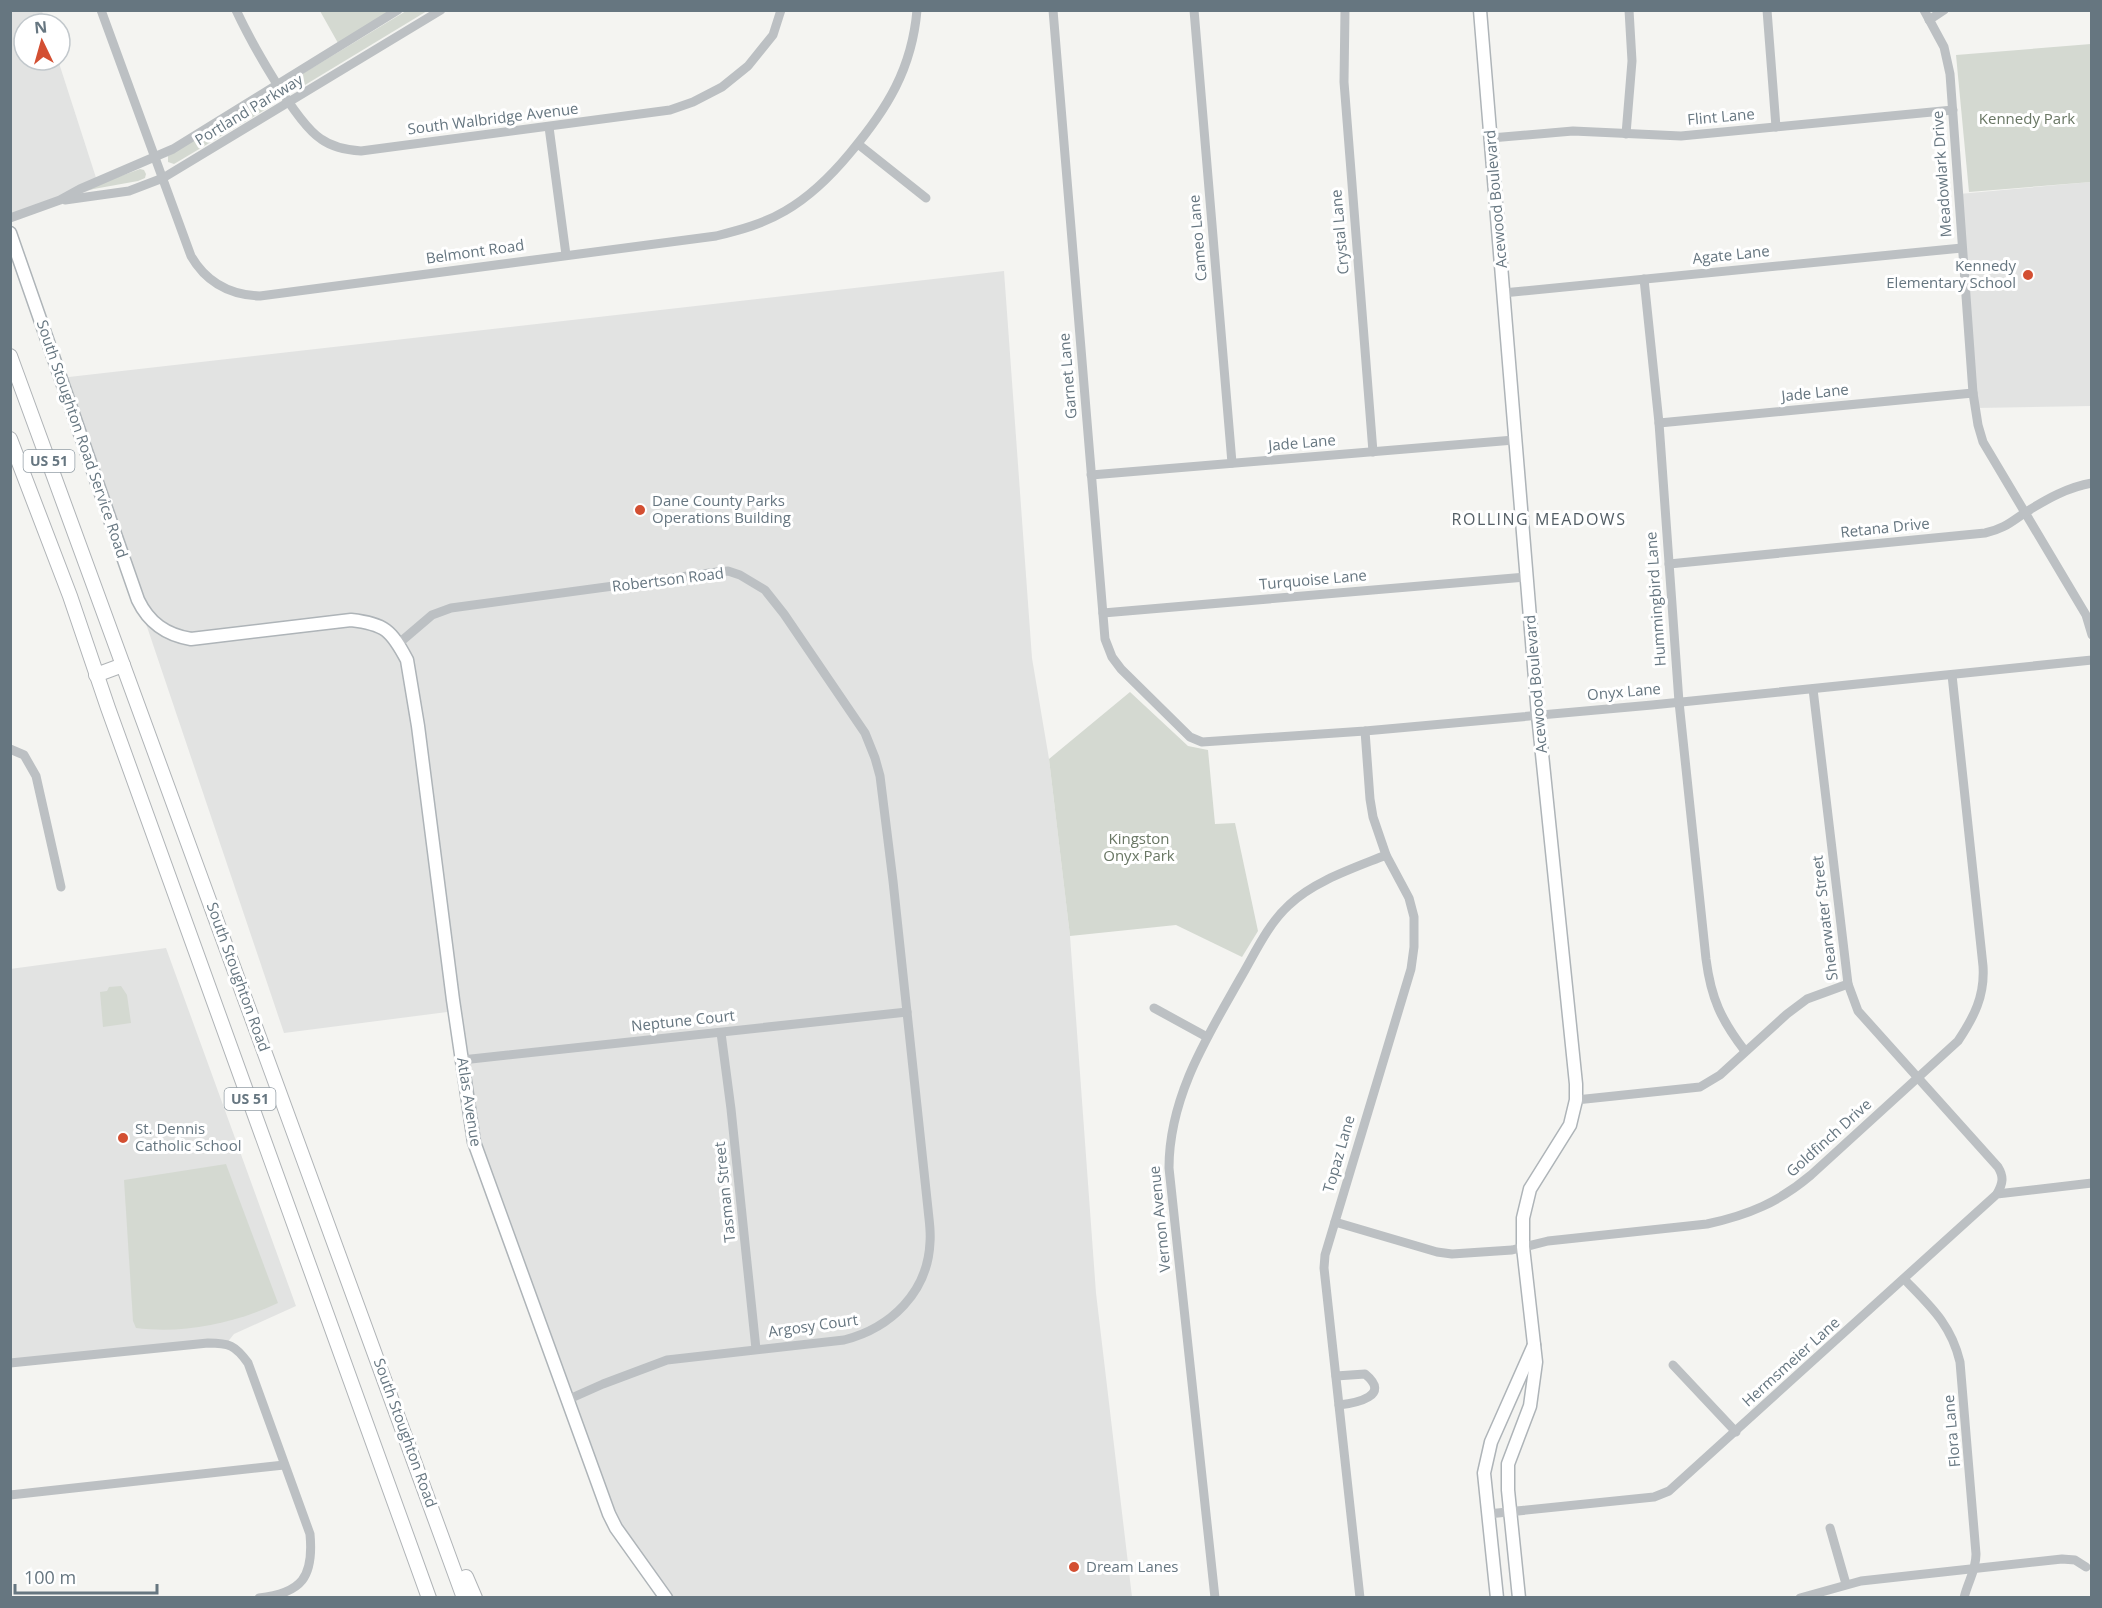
<svg xmlns="http://www.w3.org/2000/svg" width="2102" height="1608" font-family="'Open Sans',sans-serif">
<style>
.built{fill:#e2e3e2}
.green{fill:#d4d9d1}
.lines{fill:none;stroke-linecap:round;stroke-linejoin:round}
.secondary-casing{stroke:#aeb4b8;stroke-width:15}
.primary-casing{stroke:#b0b4b7;stroke-width:16}
.street{stroke:#bcc0c3;stroke-width:9}
.secondary{stroke:#fff;stroke-width:12}
.primary{stroke:#fff;stroke-width:14}
.poi-dot{fill:#d34f32;stroke:#fff;stroke-width:2}
.labels{text-anchor:middle;stroke-width:6;stroke-linejoin:round;paint-order:stroke}
.shield{fill:#fff;stroke:#949fa6;stroke-width:1.5}
.shield-label{font-size:14px;font-weight:bold;fill:#667680}
.street-label{font-size:15px;fill:#667680;stroke:#fff}
.park-label{font-size:15px;fill:#697764;stroke:#fff}
.poi-label{font-size:15px;fill:#667680;stroke:#fff;text-anchor:start}
.neighbourhood-label{font-size:16px;letter-spacing:1.5px;fill:#535e65;stroke:#fff}
</style>
<rect width="100%" height="100%" fill="#f4f4f1"/>
<!-- built -->
<g class="built">
<path d="M10 11H42L46 24H24V60H58L99 187 11 218Z"/>
<path d="M2091 182V406L1976 408 1959 194Z"/>
<path d="M1004 271 1032 658 1049 759 1070 936 1096 1293 1132 1597H666L616 1528 476 1148 455 1011 284 1033 138 600 60 378Z"/>
<path d="M166 948 296 1306 234 1334 226 1344 11 1363 10 969Z"/>
</g>
<!-- green -->
<g class="green">
<path d="M320 11H391L338 43Z"/>
<path d="M406 11H427L300 88 293 86 292 83 294 79Z"/>
<path d="M2091 44V182L1969 192 1956 55Z"/>
<path d="M266 96 272 97 273 105 174 164 168 162V156Z"/>
<path d="M140 169 144 170 146 174 145 178 138 181 88 190V188Z"/>
<path d="M1130 692 1188 746 1208 750 1215 824 1235 823 1258 931 1242 957 1176 925 1070 936 1049 759Z"/>
<path d="M121 986 127 995 131 1023 103 1027 100 992 107 991 109 987Z"/>
<path d="M226 1164 278 1303C235 1323 185 1334 136 1328L133 1321 124 1180Z"/>
</g>
<g class="lines">
<!-- secondary casing -->
<g class="secondary-casing">
<g id="secondary">
<path d="M1480 10 1538 715 1576 1084V1100L1570 1125 1530 1189 1523 1218V1247L1536 1362 1530 1406 1508 1464V1490L1519 1598"/>
<path d="M10 233 138 600C149 623 166 635 191 639L351 620C385 624 391 630 407 660L418 726 453 1000 474 1142 609 1514 616 1528 666 1598"/>
<path d="M1497 1598 1484 1473 1491 1442 1534 1345"/>
</g>
</g>
<!-- primary casing -->
<g class="primary-casing">
<g id="primary">
<path d="M10 356 464 1598"/>
<path d="M10 439 70 596 108 708 429 1598"/>
<path d="M96 675 123 665"/>
<path d="M466 1577 475 1598"/>
</g>
</g>
<!-- street -->
<g class="street">
<path d="M101 10 191 256C206 282 230 295 260 296L716 236C740 230 763 224 785 211 811 196 831 176 850 153 887 109 912 69 917 10"/>
<path d="M236 10C250 40 295 122 321 139 332 147 347 150 361 151L670 110 693 102 722 87 748 66 773 35 781 10"/>
<path d="M1053 10 1105 639 1112 657 1121 669 1190 737 1202 742 1365 731 1652 705 2092 660"/>
<path d="M1194 10 1232 463"/>
<path d="M1345 10 1344 82 1373 452"/>
<path d="M1767 10 1776 127"/>
<path d="M1924 10 1944 47 1950 74 1973 393 1978 425 1983 442 2086 615 2092 635"/>
<path d="M1929 20 1944 10"/>
<path d="M549 127 566 255"/>
<path d="M1626 134 1632 61 1629 10"/>
<path d="M1491 138 1573 131 1681 136 1953 110"/>
<path d="M858 144 926 198"/>
<path d="M65 200 129 191 163 178 441 10"/>
<path d="M10 218 60 200 80 189 173 149 398 10"/>
<path d="M1644 279 1659 423 1679 702 1706 959C1711 998 1721 1020 1745 1051"/>
<path d="M1503 293 1962 248"/>
<path d="M1659 423 1973 393"/>
<path d="M1091 475 1514 440"/>
<path d="M1669 564 1985 533C2004 529 2011 522 2026 512 2047 499 2068 487 2092 483"/>
<path d="M1103 613 1526 577"/>
<path d="M398 644 432 615 451 608 717 572 728 571 740 575 765 590 784 614 865 733 875 758 880 776 893 881 928 1209C929 1220 931 1231 930 1242 928 1292 891 1328 844 1340L667 1360 603 1384 567 1400"/>
<path d="M1813 689 1848 984 1858 1011 1998 1167C2004 1177 2003 1183 1997 1194"/>
<path d="M10 749 24 755 36 776 61 887"/>
<path d="M1154 1008 1207 1037"/>
<path d="M721 1033 731 1109 756 1349"/>
<path d="M462 1060 907 1012"/>
<path d="M1576 1100 1700 1087 1720 1075 1787 1014 1807 999 1848 984"/>
<path d="M1335 1222 1437 1252 1452 1254 1512 1250 1548 1241 1707 1224C1749 1215 1779 1202 1811 1175L1958 1041C1974 1017 1985 996 1983 966L1952 675"/>
<path d="M1904 1279C1930 1306 1951 1324 1960 1362L1976 1554C1976 1571 1968 1581 1964 1598"/>
<path d="M10 1363 208 1343C229 1343 235 1345 248 1363L310 1534C314 1577 302 1593 259 1598"/>
<path d="M1673 1365 1736 1432"/>
<path d="M1336 1376 1365 1374C1392 1396 1356 1403 1339 1405"/>
<path d="M10 1495 284 1465"/>
<path d="M1488 1514 1654 1497 1669 1491 1997 1194 2092 1183"/>
<path d="M1830 1528 1846 1584"/>
<path d="M1215 1598 1169 1168C1169 1097 1207 1037 1241 977 1255 953 1268 924 1289 905 1314 881 1354 868 1386 855"/>
<path d="M1360 1598 1324 1268 1325 1255 1411 969 1414 947V917L1409 898 1386 855 1373 817 1370 799 1365 731"/>
<path d="M1800 1598 1861 1581 2062 1559 2075 1560 2086 1567"/>
</g>
<!-- secondary -->
<use href="#secondary" class="secondary"/>
<!-- primary -->
<use href="#primary" class="primary"/>
</g>
<!-- markers -->
<g class="poi-dot">
<circle cx="2028" cy="275" r="6"/>
<circle cx="640" cy="510" r="6"/>
<circle cx="123" cy="1138" r="6"/>
<circle cx="1074" cy="1567" r="6"/>
</g>
<g class="labels">
<!-- shield labels -->
<g class="shield">
<rect x="23.5" y="450" width="51" height="22" rx="4.5"/>
<rect x="224.5" y="1088" width="51" height="22" rx="4.5"/>
</g>
<g class="shield-label">
<text x="49" y="466">US 51</text>
<text x="250" y="1104">US 51</text>
</g>
<!-- street labels -->
<g class="street-label">
<text transform="translate(249 110) rotate(-31)" y="5">Portland Parkway</text>
<text transform="translate(1721 117) rotate(-5)" y="5">Flint Lane</text>
<text transform="translate(493 119) rotate(-7)" y="5">South Walbridge Avenue</text>
<text transform="translate(1942 174) rotate(-94)" y="5">Meadowlark Drive</text>
<text transform="translate(1496 199) rotate(-95)" y="5">Acewood Boulevard</text>
<text transform="translate(1340 232) rotate(-95)" y="5">Crystal Lane</text>
<text transform="translate(1198 238) rotate(-95)" y="5">Cameo Lane</text>
<text transform="translate(475 252) rotate(-8)" y="5">Belmont Road</text>
<text transform="translate(1731 255) rotate(-6)" y="5">Agate Lane</text>
<text transform="translate(1068 376) rotate(-95)" y="5">Garnet Lane</text>
<text transform="translate(1815 393) rotate(-6)" y="5">Jade Lane</text>
<text transform="translate(82 439) rotate(71)" y="5">South Stoughton Road Service Road</text>
<text transform="translate(1302 443) rotate(-5)" y="5">Jade Lane</text>
<text transform="translate(1885 528) rotate(-6)" y="5">Retana Drive</text>
<text transform="translate(668 580) rotate(-7)" y="5">Robertson Road</text>
<text transform="translate(1313 580) rotate(-5)" y="5">Turquoise Lane</text>
<text transform="translate(1656 599) rotate(-94)" y="5">Hummingbird Lane</text>
<text transform="translate(1536 684) rotate(-95)" y="5">Acewood Boulevard</text>
<text transform="translate(1624 692) rotate(-5)" y="5">Onyx Lane</text>
<text transform="translate(1825 918) rotate(-97)" y="5">Shearwater Street</text>
<text transform="translate(238 977) rotate(70)" y="5">South Stoughton Road</text>
<text transform="translate(683 1021) rotate(-6)" y="5">Neptune Court</text>
<text transform="translate(469 1102) rotate(81)" y="5">Atlas Avenue</text>
<text transform="translate(1829 1138) rotate(-42)" y="5">Goldfinch Drive</text>
<text transform="translate(1339 1154) rotate(-74)" y="5">Topaz Lane</text>
<text transform="translate(725 1192) rotate(-96)" y="5">Tasman Street</text>
<text transform="translate(1160 1219) rotate(-96)" y="5">Vernon Avenue</text>
<text transform="translate(813 1326) rotate(-8)" y="5">Argosy Court</text>
<text transform="translate(1791 1362) rotate(-42)" y="5">Hermsmeier Lane</text>
<text transform="translate(1952 1431) rotate(-95)" y="5">Flora Lane</text>
<text transform="translate(405 1433) rotate(70)" y="5">South Stoughton Road</text>
</g>
<!-- park labels -->
<g class="park-label">
<text x="2027" y="124">Kennedy Park</text>
<text x="1139" y="844">Kingston<tspan x="1139" dy="17">Onyx Park</tspan></text>
</g>
<!-- poi labels -->
<g class="poi-label">
<text x="2016" y="271" text-anchor="end">Kennedy<tspan x="2016" dy="17">Elementary School</tspan></text>
<text x="652" y="506">Dane County Parks<tspan x="652" dy="17">Operations Building</tspan></text>
<text x="135" y="1134">St. Dennis<tspan x="135" dy="17">Catholic School</tspan></text>
<text x="1086" y="1572">Dream Lanes</text>
</g>
<!-- neighbourhood labels -->
<g class="neighbourhood-label">
<text x="1539" y="525">ROLLING MEADOWS</text>
</g>
</g>
<!-- border -->
<rect width="2102" height="1608" fill="none" stroke="#667680" stroke-width="24"/>
<!-- north arrow -->
<g transform="translate(42 42) rotate(355)"><circle r="28" fill="#ffffff" stroke="#c2c8cc" stroke-width="1.5"/>
<path d="M0-4.5L10 22L0 15L-10 22Z" fill="#d34f32"/>
<text y="-9" font-size="16" font-weight="bold" text-anchor="middle" fill="#667680">N</text>
</g>
<!-- scale -->
<path d="M15 1584v9h142v-9" fill="none" stroke="#667680" stroke-width="3"/>
<text x="24" y="1584" font-size="18" fill="#667680" stroke="#ffffff" stroke-width="4.5" paint-order="stroke">100 m</text>
</svg>
